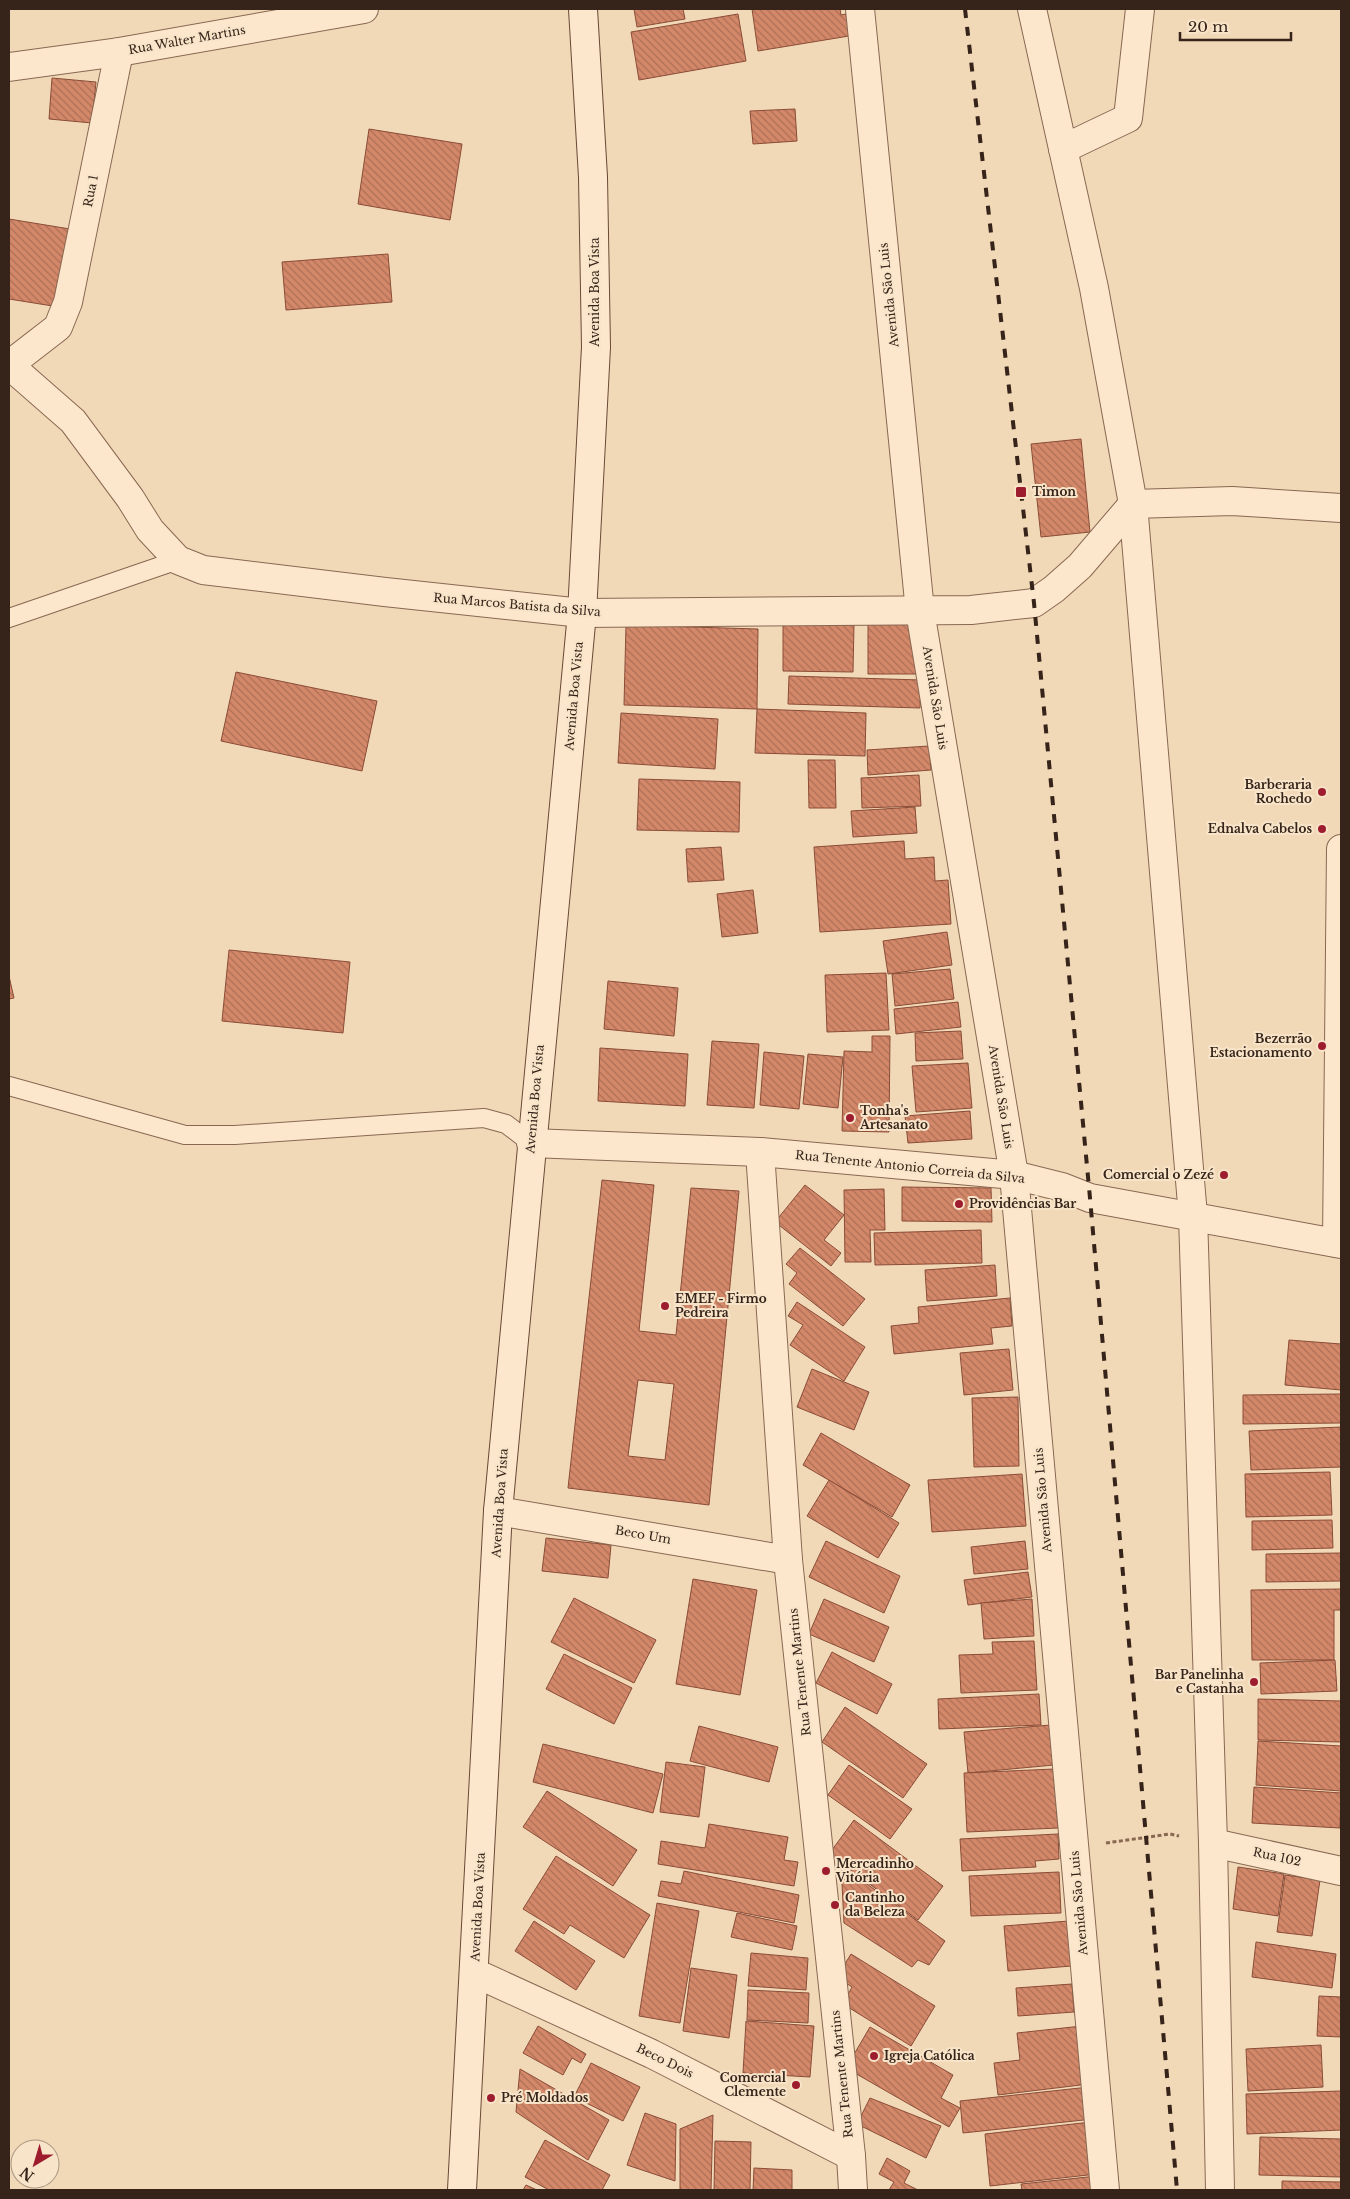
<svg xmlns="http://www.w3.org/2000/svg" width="1350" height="2199" font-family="'Libre Baskerville',serif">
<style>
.building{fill:url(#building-back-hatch);stroke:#8a4c36;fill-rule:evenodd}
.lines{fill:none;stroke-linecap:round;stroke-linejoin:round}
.lane-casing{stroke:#896852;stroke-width:20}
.street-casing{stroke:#896852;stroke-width:30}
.secondary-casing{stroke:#6a4936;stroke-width:30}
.path{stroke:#896852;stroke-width:3;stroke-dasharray:4 2.5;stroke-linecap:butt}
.lane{stroke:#fce7cc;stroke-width:18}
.street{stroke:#fce7cc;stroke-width:28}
.secondary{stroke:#fce7cc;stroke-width:28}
.rail{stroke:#362319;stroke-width:4;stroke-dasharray:9 9;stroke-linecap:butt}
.poi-dot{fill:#9d1d2f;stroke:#f8e4c8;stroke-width:2}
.labels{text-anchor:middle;stroke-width:4;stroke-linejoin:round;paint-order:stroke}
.street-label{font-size:12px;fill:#362319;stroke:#f8e4c8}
.poi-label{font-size:12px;font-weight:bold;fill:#362319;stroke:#f8e4c8;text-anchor:start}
</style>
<defs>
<pattern id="building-back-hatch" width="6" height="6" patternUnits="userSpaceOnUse" patternTransform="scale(1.25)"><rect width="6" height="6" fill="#d4886a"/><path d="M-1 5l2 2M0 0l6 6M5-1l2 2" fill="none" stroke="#ad6f56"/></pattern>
</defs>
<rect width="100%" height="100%" fill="#f1d9b8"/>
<!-- building -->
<g class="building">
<path d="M634 9H683L685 19 637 27Z"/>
<path d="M752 9H840L841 15 846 14 849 36 758 51Z"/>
<path d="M738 14 746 61 639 80 631 32Z"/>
<path d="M52 78 96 82 92 123 49 119Z"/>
<path d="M795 109 797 141 753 144 750 111Z"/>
<path d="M369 129 462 144 450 220 358 204Z"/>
<path d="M9 219 70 229 59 307 9 299Z"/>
<path d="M388 254 392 302 286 310 282 262Z"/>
<path d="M1081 439 1090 532 1041 537 1031 444Z"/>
<path d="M919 618 920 674H868V619Z"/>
<path d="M783 624H854L853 672 783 671Z"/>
<path d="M626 625 758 629 757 709 624 705Z"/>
<path d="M236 672 377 701 362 771 221 741Z"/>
<path d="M789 676 921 680 920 708 788 704Z"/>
<path d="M757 709 866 713 865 756 755 753Z"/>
<path d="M621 713 718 719 715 769 618 763Z"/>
<path d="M929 746 931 770 868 775 867 750Z"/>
<path d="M808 760H835L836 808H809Z"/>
<path d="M919 775 921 806 862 808 861 778Z"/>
<path d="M639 779 740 782 739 832 637 830Z"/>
<path d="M915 807 917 833 853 837 851 811Z"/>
<path d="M904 841 905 859 934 857 935 881 948 880 951 924 820 932 814 847Z"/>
<path d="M721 847 724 880 688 882 686 849Z"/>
<path d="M753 890 758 933 722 937 717 894Z"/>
<path d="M947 932 952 965 888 974 883 941Z"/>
<path d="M229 950 350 962 343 1033 222 1021Z"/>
<path d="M950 969 954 999 895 1006 892 974Z"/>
<path d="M886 973 889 1030 827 1032 825 975Z"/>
<path d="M9 976 14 998 9 999Z"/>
<path d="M608 981 678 988 674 1036 604 1029Z"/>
<path d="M958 1002 961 1027 896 1034 894 1009Z"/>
<path d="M961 1031 963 1059 916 1061 915 1033Z"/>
<path d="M872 1036H890L889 1132 842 1131 844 1051 872 1052Z"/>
<path d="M712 1041 759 1044 754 1108 707 1105Z"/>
<path d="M600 1048 688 1054 685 1106 598 1101Z"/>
<path d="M764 1052 804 1056 799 1109 760 1105Z"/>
<path d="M808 1054 843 1057 838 1108 803 1104Z"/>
<path d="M968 1063 972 1108 916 1112 912 1066Z"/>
<path d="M970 1111 972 1139 908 1143 905 1116Z"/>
<path d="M602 1180 654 1185 639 1331 676 1335 691 1188 739 1191 709 1505 568 1488ZM638 1380 674 1384 665 1460 628 1456Z"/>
<path d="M805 1185 844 1215 824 1240 841 1253 831 1266 775 1222Z"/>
<path d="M902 1187 991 1188 992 1222 902 1221Z"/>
<path d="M884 1189 885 1230H870L871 1262H845L844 1190Z"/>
<path d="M981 1230 982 1263 875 1265 874 1233Z"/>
<path d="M800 1248 865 1299 843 1326 789 1284 797 1273 786 1264Z"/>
<path d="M995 1265 997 1296 927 1301 925 1270Z"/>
<path d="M1010 1298 1012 1326 991 1328 993 1344 894 1354 891 1326 919 1323 918 1307Z"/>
<path d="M797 1302 865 1347 844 1381 790 1345 803 1325 788 1316Z"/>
<path d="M1289 1340 1341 1344V1390L1285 1385Z"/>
<path d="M1009 1349 1013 1390 964 1395 960 1353Z"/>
<path d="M812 1369 869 1392 854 1430 797 1407Z"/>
<path d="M1341 1394V1423L1243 1424V1395Z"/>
<path d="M1018 1397 1019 1466 974 1467 972 1398Z"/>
<path d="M1341 1427V1467L1251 1470 1249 1431Z"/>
<path d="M821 1433 910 1485 892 1517 803 1465Z"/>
<path d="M1330 1472 1332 1515 1246 1517 1245 1474Z"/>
<path d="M1022 1474 1026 1526 932 1532 928 1480Z"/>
<path d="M829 1480 899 1523 878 1558 807 1516Z"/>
<path d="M1332 1520 1333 1548 1252 1550V1521Z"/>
<path d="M546 1538 611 1545 608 1578 542 1571Z"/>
<path d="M826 1541 900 1576 884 1613 809 1577Z"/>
<path d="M1025 1541 1028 1569 974 1574 971 1547Z"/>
<path d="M1341 1553V1581L1266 1582V1554Z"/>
<path d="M1028 1572 1032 1597 968 1605 964 1580Z"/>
<path d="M693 1579 757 1590 740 1695 676 1684Z"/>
<path d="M1341 1589V1610H1334V1660H1252L1251 1590Z"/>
<path d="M574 1598 656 1640 634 1683 551 1642Z"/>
<path d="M824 1599 889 1627 874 1662 809 1634Z"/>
<path d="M1032 1599 1034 1636 984 1639 981 1603Z"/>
<path d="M1034 1641 1037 1690 961 1693 959 1655 993 1654 992 1642Z"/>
<path d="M832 1652 892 1684 877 1714 816 1683Z"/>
<path d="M564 1654 632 1688 614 1724 546 1689Z"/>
<path d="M1335 1660 1337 1691 1261 1694 1260 1663Z"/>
<path d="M1039 1694 1041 1725 939 1729 938 1699Z"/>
<path d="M1258 1699 1341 1701V1742L1258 1740Z"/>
<path d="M845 1707 927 1764 903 1798 822 1742Z"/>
<path d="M1051 1725 1054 1765 968 1773 964 1732Z"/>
<path d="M699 1726 778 1747 769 1782 690 1761Z"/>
<path d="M1258 1741 1341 1746V1791L1256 1785Z"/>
<path d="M543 1744 663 1774 653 1813 533 1782Z"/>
<path d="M666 1762 705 1767 699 1817 660 1812Z"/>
<path d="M849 1765 912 1809 890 1839 828 1795Z"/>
<path d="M1054 1769 1058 1828 967 1832 964 1773Z"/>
<path d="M1254 1787 1341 1793 1340 1828 1252 1823Z"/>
<path d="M547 1791 637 1850 613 1886 523 1827Z"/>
<path d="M854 1820 943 1886 918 1920 829 1854Z"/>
<path d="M709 1824 788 1837 784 1860 798 1862 794 1886 658 1864 661 1841 705 1848Z"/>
<path d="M1058 1834 1059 1859 1035 1861 1036 1867 962 1871 960 1839Z"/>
<path d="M556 1856 650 1915 624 1958 570 1925 564 1934 523 1909Z"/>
<path d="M841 1865 945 1941 929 1965 918 1960 912 1967 844 1923Z"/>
<path d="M1238 1867 1284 1874 1278 1916 1233 1909Z"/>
<path d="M684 1871 799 1895 794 1923 658 1896 661 1881 681 1884Z"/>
<path d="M1059 1872 1061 1913 971 1916 969 1876Z"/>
<path d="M1285 1875 1320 1880 1312 1936 1277 1932Z"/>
<path d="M657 1903 699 1911 680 2023 639 2016Z"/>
<path d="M737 1913 797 1926 792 1950 731 1937Z"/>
<path d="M534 1921 595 1961 576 1990 515 1951Z"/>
<path d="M1069 1921 1072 1966 1008 1971 1004 1926Z"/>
<path d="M1256 1942 1336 1954 1332 1988 1252 1977Z"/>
<path d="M751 1953 808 1958 806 1990 748 1986Z"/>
<path d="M851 1954 935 2006 911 2046 843 2004 852 1987 837 1977Z"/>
<path d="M691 1968 737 1975 729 2038 683 2031Z"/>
<path d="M1072 1984 1074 2012 1018 2016 1016 1988Z"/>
<path d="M748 1990 809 1993 808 2023 747 2020Z"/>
<path d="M1319 1996 1341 1997V2037L1317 2036Z"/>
<path d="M746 2021 814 2026 810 2077 743 2073Z"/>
<path d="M538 2026 586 2054 581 2063 572 2058 563 2075 523 2053Z"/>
<path d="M1082 2026 1089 2084 998 2095 994 2063 1020 2060 1017 2033Z"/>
<path d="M870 2027 953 2075 941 2098 960 2108 949 2127 846 2068Z"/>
<path d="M1321 2045 1323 2087 1248 2091 1246 2049Z"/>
<path d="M591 2063 640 2087 623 2121 574 2097Z"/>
<path d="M520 2069 609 2120 588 2160 516 2112Z"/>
<path d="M1089 2087 1093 2119 963 2133 960 2101Z"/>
<path d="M1341 2091V2130L1247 2134 1246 2094Z"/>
<path d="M870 2098 941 2126 926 2158 857 2124Z"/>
<path d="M645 2113 676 2124 675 2181 627 2165Z"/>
<path d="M713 2115 711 2190H680V2129Z"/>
<path d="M1091 2122 1097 2174 990 2186 985 2134Z"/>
<path d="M1260 2137 1341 2139V2177L1259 2175Z"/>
<path d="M545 2140 610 2175 602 2190H549L525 2177Z"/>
<path d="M715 2141 751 2142 750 2190H714Z"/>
<path d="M887 2158 910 2171 904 2183 918 2190H889L894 2182 879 2174Z"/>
<path d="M754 2168 792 2170V2190H753Z"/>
<path d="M1097 2176 1099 2190H1022L1021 2184Z"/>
<path d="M1282 2181 1341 2182V2190H1282Z"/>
<path d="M526 2185 537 2190H523Z"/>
</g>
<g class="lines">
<!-- lane casing -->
<g class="lane-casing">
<g id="lane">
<path d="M9 618 178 560"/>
<path d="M9 1086 185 1135H235L484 1118 506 1124 531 1143"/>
</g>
</g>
<!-- street casing -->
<g class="street-casing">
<g id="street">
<path d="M860 9 920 611 1014 1175 1105 2190"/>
<path d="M1032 9 1094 288 1133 504 1193 1216 1213 1843 1220 2190"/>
<path d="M9 67 119 52 364 9"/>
<path d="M1063 149 1128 118 1140 9"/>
<path d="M9 365 73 421 130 498 150 530 178 560 203 570 385 592 582 613 971 610 1034 603 1054 589 1080 566 1133 504 1232 501 1341 508"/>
<path d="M9 365 58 327 68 302 119 52"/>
<path d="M531 1143 760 1152 1014 1175 1062 1187 1090 1198 1341 1244"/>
<path d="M760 1152 788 1560 851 2156 853 2190"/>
<path d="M1337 1243 1341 849"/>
<path d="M498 1511 788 1560"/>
<path d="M1213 1843 1341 1871"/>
<path d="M475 1973 652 2054 851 2156"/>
</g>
</g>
<!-- secondary casing -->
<g class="secondary-casing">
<path id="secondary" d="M462 2190 498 1511 582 613 596 347 593 177 583 9"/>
</g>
<!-- path -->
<path class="path" d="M1106 1843 1170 1834 1179 1836"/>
<!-- lane -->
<use href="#lane" class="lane"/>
<!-- street -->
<use href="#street" class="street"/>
<!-- secondary -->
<use href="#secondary" class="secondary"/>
<!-- rail -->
<path class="rail" d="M965 9 1034 603 1090 1198 1177 2190"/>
</g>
<!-- markers -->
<g class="poi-dot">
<rect x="1015" y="486" width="12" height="12" rx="2.5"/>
<circle cx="1322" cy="792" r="5"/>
<circle cx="1322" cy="829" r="5"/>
<circle cx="1322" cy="1046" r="5"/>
<circle cx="850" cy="1118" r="5"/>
<circle cx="1224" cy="1175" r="5"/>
<circle cx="959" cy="1204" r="5"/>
<circle cx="665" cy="1306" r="5"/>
<circle cx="1254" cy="1682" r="5"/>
<circle cx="826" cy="1871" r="5"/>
<circle cx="835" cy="1905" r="5"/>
<circle cx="874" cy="2056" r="5"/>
<circle cx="796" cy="2085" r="5"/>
<circle cx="491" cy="2098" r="5"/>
</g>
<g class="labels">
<!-- street labels -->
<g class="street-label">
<text transform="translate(187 40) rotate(-10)" y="4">Rua Walter Martins</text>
<text transform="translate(91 191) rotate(-79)" y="4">Rua 1</text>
<text transform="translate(595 292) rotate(-90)" y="4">Avenida Boa Vista</text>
<text transform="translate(889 295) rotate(-96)" y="4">Avenida São Luis</text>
<text transform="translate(517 605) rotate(5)" y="4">Rua Marcos Batista da Silva</text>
<text transform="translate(574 696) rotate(-85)" y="4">Avenida Boa Vista</text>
<text transform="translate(935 698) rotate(81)" y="4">Avenida São Luis</text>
<text transform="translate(1001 1097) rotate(81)" y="4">Avenida São Luis</text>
<text transform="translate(535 1099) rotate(-85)" y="4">Avenida Boa Vista</text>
<text transform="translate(910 1167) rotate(6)" y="4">Rua Tenente Antonio Correia da Silva</text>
<text transform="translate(1043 1500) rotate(-95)" y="4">Avenida São Luis</text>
<text transform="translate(500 1503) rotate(-86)" y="4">Avenida Boa Vista</text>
<text transform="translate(643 1535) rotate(10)" y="4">Beco Um</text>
<text transform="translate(800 1672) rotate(-96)" y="4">Rua Tenente Martins</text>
<text transform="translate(1277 1857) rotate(12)" y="4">Rua 102</text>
<text transform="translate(1079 1903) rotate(-95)" y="4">Avenida São Luis</text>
<text transform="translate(478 1907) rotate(-87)" y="4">Avenida Boa Vista</text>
<text transform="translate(665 2061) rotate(26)" y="4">Beco Dois</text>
<text transform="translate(842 2074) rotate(-96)" y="4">Rua Tenente Martins</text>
</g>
<!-- poi labels -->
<g class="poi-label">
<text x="1032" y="496">Timon</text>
<text x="1312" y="789" text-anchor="end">Barberaria<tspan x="1312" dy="14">Rochedo</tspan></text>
<text x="1312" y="833" text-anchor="end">Ednalva Cabelos</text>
<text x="1312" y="1043" text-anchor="end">Bezerrão<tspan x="1312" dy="14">Estacionamento</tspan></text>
<text x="860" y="1115">Tonha's<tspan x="860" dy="14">Artesanato</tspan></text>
<text x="1214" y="1179" text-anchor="end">Comercial o Zezé</text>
<text x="969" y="1208">Providências Bar</text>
<text x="675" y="1303">EMEF - Firmo<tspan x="675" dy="14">Pedreira</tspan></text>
<text x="1244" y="1679" text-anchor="end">Bar Panelinha<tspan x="1244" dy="14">e Castanha</tspan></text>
<text x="836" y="1868">Mercadinho<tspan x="836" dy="14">Vitória</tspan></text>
<text x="845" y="1902">Cantinho<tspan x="845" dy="14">da Beleza</tspan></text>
<text x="884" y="2060">Igreja Católica</text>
<text x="786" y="2082" text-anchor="end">Comercial<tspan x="786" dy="14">Clemente</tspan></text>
<text x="501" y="2102">Pré Moldados</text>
</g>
</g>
<!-- border -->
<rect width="1350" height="2199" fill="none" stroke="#362319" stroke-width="20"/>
<!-- north arrow -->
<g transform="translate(35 2164) rotate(218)"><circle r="24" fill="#f8e4c8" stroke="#aa9782"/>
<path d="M0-4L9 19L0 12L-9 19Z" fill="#9d1d2f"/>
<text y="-8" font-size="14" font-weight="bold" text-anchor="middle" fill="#362319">N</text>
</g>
<!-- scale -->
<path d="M1180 32v8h111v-8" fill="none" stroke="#362319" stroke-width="2.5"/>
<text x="1188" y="32" font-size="15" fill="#362319" stroke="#f8e4c8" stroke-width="4" paint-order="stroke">20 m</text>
</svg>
